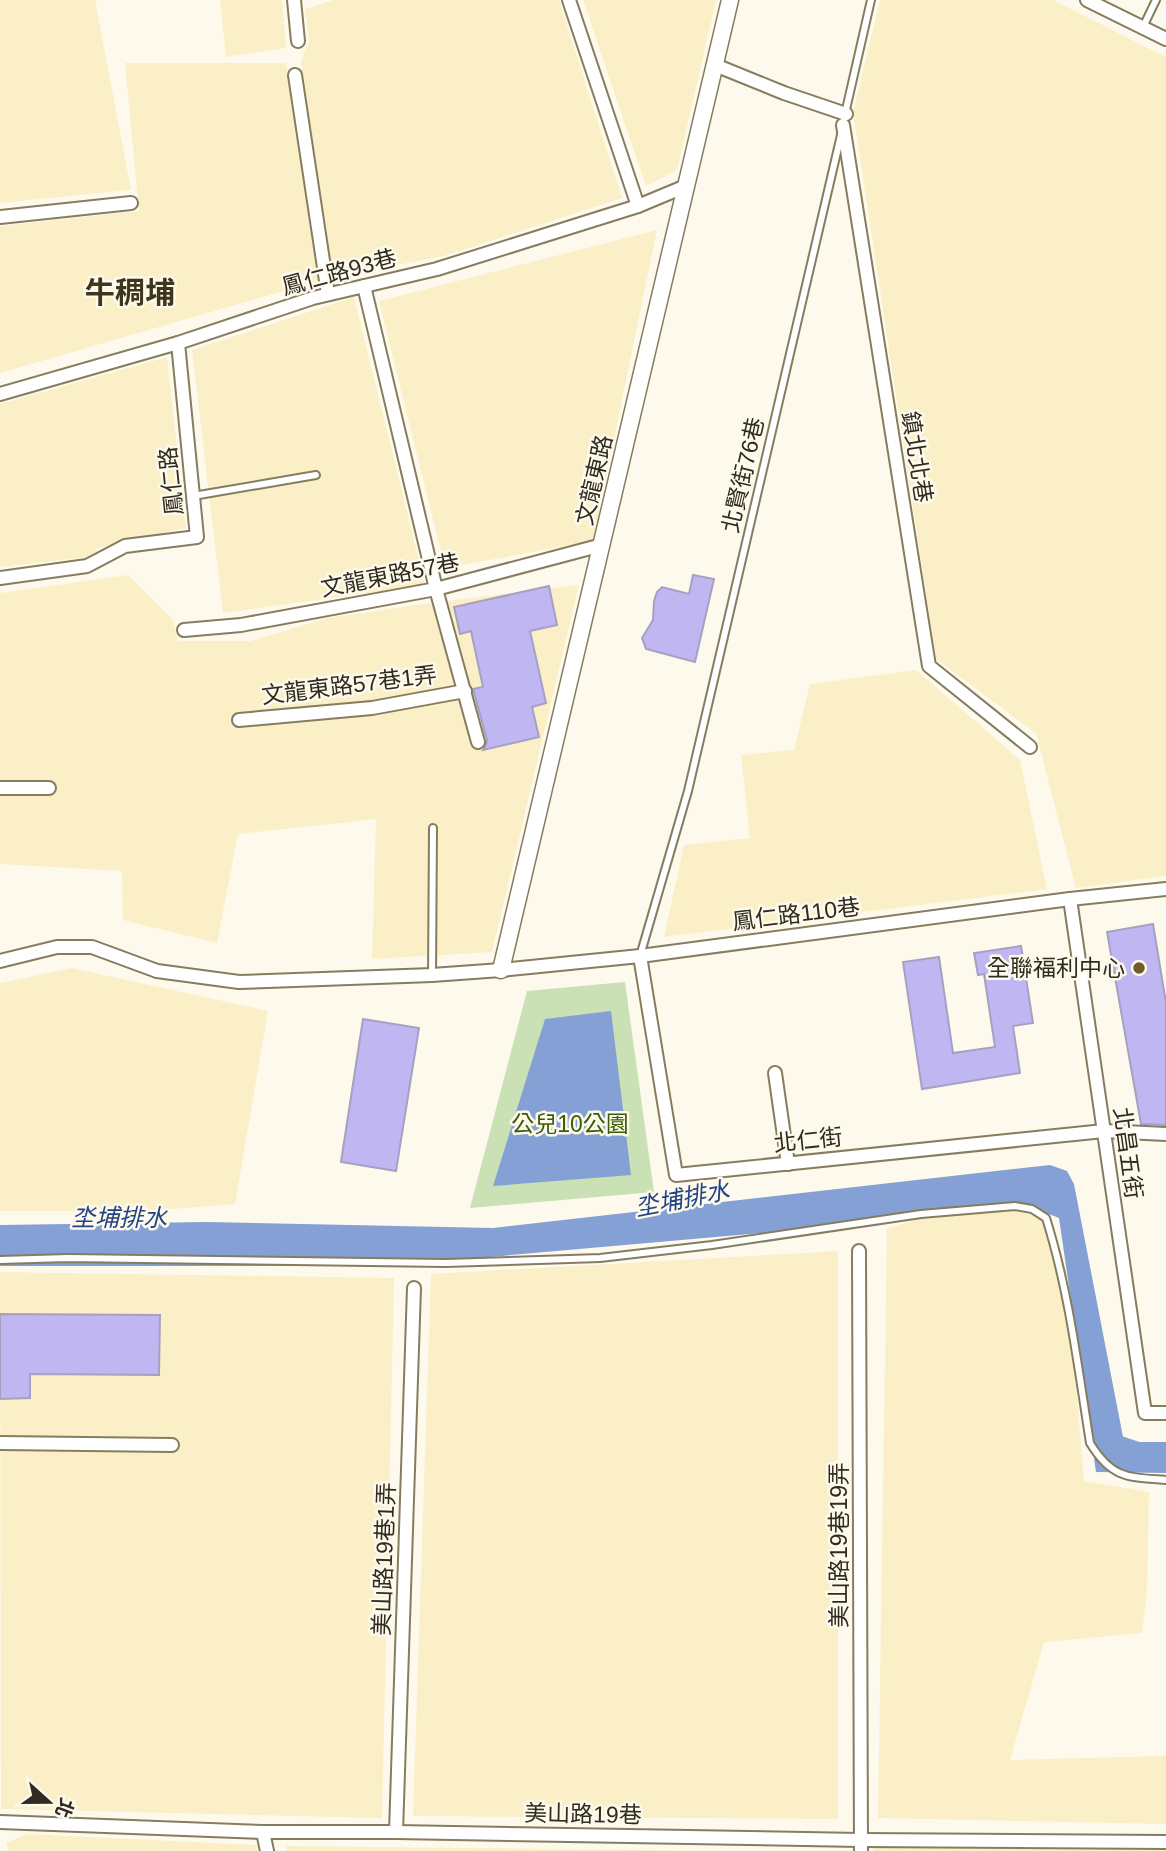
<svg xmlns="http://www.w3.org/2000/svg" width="1166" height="1851" font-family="Helvetica,'Noto Sans TC',sans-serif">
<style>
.built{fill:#faefc6}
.green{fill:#cae0b5}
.water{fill:#84a0d4}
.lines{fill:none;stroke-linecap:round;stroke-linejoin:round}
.stream{stroke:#84a0d4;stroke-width:4.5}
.building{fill:#c0b6f1;stroke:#a6a1c0;stroke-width:2}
.service-casing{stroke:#857d5f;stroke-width:10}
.minor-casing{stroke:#857d5f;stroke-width:16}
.tertiary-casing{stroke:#857d5f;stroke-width:19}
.service{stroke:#fff;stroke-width:6}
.minor{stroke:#fff;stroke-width:12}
.tertiary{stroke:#fff;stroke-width:16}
.poi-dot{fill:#715b2b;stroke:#fdfaed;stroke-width:2.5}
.labels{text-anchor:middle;stroke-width:5;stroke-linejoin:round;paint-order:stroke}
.street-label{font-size:23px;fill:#2f2c1f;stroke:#fdfaed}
.poi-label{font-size:23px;fill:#2f2c1f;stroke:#fdfaed;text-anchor:end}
.park-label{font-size:23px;fill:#3c5c04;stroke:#fdfaed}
.water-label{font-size:24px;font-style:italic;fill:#244383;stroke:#fdfaed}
.district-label{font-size:30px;font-weight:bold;fill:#3e361b;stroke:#fdfaed}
</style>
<rect width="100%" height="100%" fill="#fdfaed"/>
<!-- built -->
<g class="built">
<path d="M0 0H95L131 190 0 203Z"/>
<path d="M220 0H282L286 48 226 57Z"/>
<path d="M333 0H559L622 198 444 256 333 277 301 61 309 42 305 9Z"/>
<path d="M583 0H716L677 170 646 186Z"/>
<path d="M880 0H1053L1166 57V876L1076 888 1036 733 936 659 853 112Z"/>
<path d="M125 63H286L318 281 0 373V226L139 211Z"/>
<path d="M657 230 593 541 445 568 379 301Z"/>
<path d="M354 297 425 585 223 613 192 350Z"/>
<path d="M167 357 186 528 98 548 90 557 0 567V404Z"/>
<path d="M128 575 173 620 178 641H250L328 618 422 604 579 585 492 952 372 959 376 819 238 834 217 943 123 920 122 871 0 864V593Z"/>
<path d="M916 670 1020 760 1047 889 664 937 684 845 750 838 741 755 794 750 810 684Z"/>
<path d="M72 968 268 1011 235 1204 147 1211H0V983Z"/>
<path d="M962 1208 1019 1211 1053 1224 1066 1270 1084 1481 1149 1492 1147 1592 1142 1633 1044 1642 1010 1760 1166 1756V1824L878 1818 887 1228Z"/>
<path d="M838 1251V1819L413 1816 431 1274Z"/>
<path d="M0 1272 394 1278 382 1818 1 1809Z"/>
<path d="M27 1834 257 1845 258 1851H8L6 1843Z"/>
<path d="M286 1846 743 1851H287Z"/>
<path d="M873 1846 1166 1850V1851H873Z"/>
</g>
<!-- green -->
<path class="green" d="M625 982 654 1192 470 1208 527 991Z"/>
<!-- water -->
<g class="water">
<path d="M611 1011 631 1175 493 1186 545 1019Z"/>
<path d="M1050 1165 1067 1171 1074 1184 1124 1442H1166V1473L1096 1472 1059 1218 1026 1205 851 1225 388 1266H0V1225L207 1222 493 1228Z"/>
</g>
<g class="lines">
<!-- stream -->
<path class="stream" d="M1120 1438 1138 1444"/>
</g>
<!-- building -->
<g class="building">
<path d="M693 575 714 579 695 662 646 649 642 638 653 620 654 601 657 592 662 587 689 594Z"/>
<path d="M549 586 557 625 530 631 546 703 532 707 539 737 483 750 486 745 487 740 473 689 483 687 471 631 460 634 454 607Z"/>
<path d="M1153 924 1166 1003V1125L1141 1124 1107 932Z"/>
<path d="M1021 946 1033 1023 1013 1026 1020 1073 922 1089 903 962 939 957 953 1053 995 1047 984 974 978 975 974 953Z"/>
<path d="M363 1019 419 1028 396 1171 341 1162Z"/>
<path d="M0 1314 160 1315 159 1375 30 1374V1398L0 1399Z"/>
</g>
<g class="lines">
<!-- service casing -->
<g class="service-casing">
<g id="service">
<path d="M1143 27 1156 0"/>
<path d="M845 114 871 0"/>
<path d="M193 496 316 475"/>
<path d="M640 956 688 791 841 135"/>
<path d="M432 975 433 828"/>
<path d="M0 1260 68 1258 446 1263 600 1258 712 1245 921 1214 1015 1206 1032 1209 1046 1218C1069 1291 1078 1368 1090 1443 1112 1479 1128 1477 1166 1480"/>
</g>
</g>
<!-- minor casing -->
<g class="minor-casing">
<g id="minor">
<path d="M294 0 298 41"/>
<path d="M569 0 638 206"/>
<path d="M1087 0 1166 39"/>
<path d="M715 65 784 93 846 114"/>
<path d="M295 75 328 294"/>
<path d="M843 125 929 666 1030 747"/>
<path d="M0 217 131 203"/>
<path d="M364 286 436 589 478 742"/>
<path d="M0 394 178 343 313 298 437 269 638 206 686 186"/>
<path d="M0 578 87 566 125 546 197 537 178 343"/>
<path d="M184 630 241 625 436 589 602 545"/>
<path d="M239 720 372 708 465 691"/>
<path d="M0 788H49"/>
<path d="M1070 899 1145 1413H1166"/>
<path d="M640 956 676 1175 1104 1131 1166 1134"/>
<path d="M0 961 57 947H92L157 971 239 982 432 975 501 970 640 956 1070 899 1166 889"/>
<path d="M775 1073 788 1164"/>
<path d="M859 1251 861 1851"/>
<path d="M0 1443 172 1445"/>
<path d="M0 1822 263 1832H396L861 1840 1166 1842"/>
<path d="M263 1832 267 1851"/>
<path d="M396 1832 414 1288"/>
</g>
</g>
<!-- tertiary casing -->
<g class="tertiary-casing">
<path id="tertiary" d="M501 970 730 0"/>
</g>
<!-- service -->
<use href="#service" class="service"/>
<!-- minor -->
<use href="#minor" class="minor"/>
<!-- tertiary -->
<use href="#tertiary" class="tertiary"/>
</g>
<!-- markers -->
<circle class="poi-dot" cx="1139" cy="968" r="7"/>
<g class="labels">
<!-- street labels -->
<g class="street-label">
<text transform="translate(339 272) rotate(-15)" y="8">鳳仁路93巷</text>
<text transform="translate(917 457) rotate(81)" y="8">鎮北北巷</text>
<text transform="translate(743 475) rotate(-77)" y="8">北賢街76巷</text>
<text transform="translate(594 480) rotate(-77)" y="8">文龍東路</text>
<text transform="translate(171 481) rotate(-96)" y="8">鳳仁路</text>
<text transform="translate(390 575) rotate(-11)" y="8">文龍東路57巷</text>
<text transform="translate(349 685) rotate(-7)" y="8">文龍東路57巷1弄</text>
<text transform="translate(796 914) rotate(-7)" y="8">鳳仁路110巷</text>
<text transform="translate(808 1140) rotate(-6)" y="8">北仁街</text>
<text transform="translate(1128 1153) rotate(82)" y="8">北昌五街</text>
<text transform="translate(839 1545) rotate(-90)" y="8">美山路19巷19弄</text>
<text transform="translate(384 1559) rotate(-88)" y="8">美山路19巷1弄</text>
<text transform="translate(583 1814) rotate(1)" y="8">美山路19巷</text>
</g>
<!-- poi labels -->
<g class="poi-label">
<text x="1125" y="976">全聯福利中心</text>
</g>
<!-- park labels -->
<g class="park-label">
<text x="570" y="1132">公兒10公園</text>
</g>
<!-- water labels -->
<g class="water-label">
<text transform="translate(682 1199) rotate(-11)" y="8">坔埔排水</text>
<text x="119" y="1226">坔埔排水</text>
</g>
<!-- district labels -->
<g class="district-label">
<text x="130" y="303">牛稠埔</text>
</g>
</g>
<!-- north arrow -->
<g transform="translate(49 1802) rotate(111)" stroke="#fdfaed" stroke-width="5" paint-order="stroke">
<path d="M0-5L12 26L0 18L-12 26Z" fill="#2f2c1f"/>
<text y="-10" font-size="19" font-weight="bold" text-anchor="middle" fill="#2f2c1f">北</text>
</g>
</svg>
